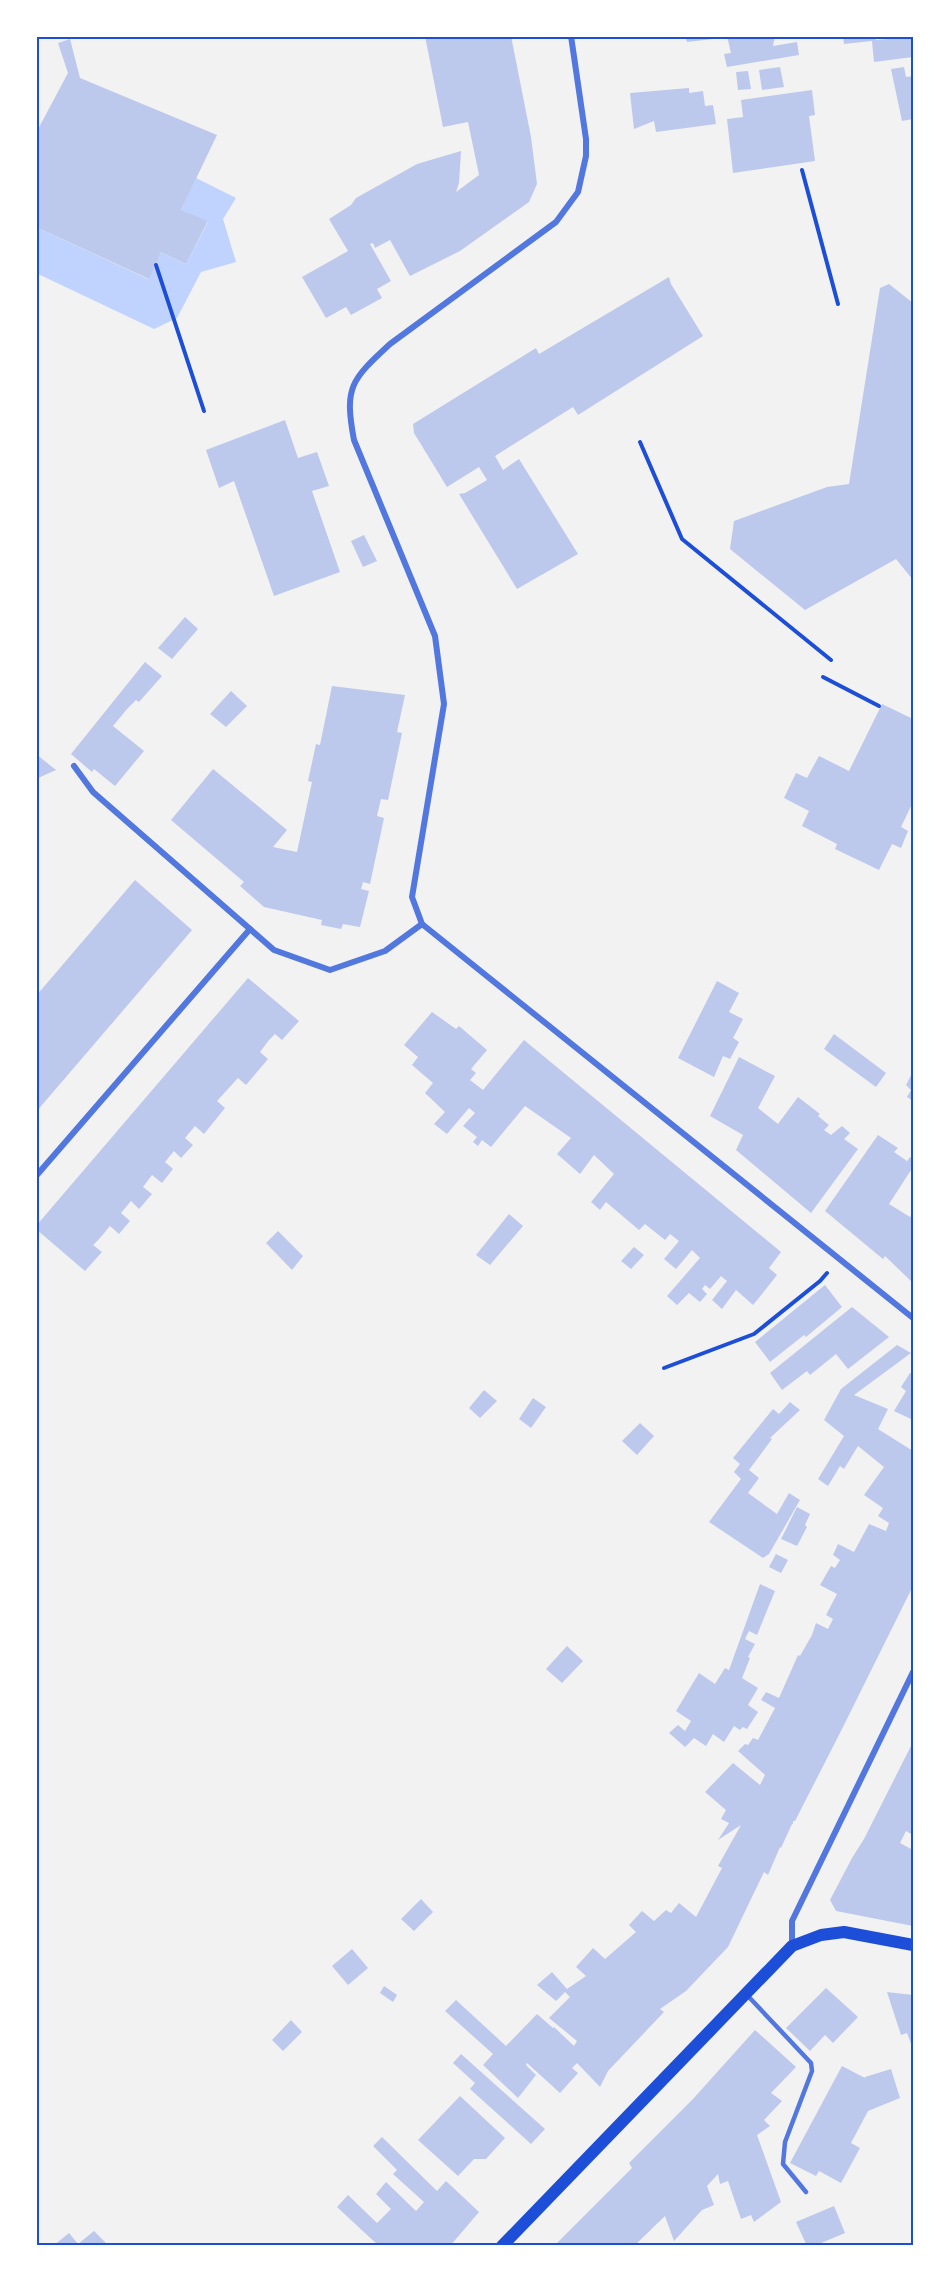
<svg xmlns="http://www.w3.org/2000/svg" width="949" height="2282" font-family="Merriweather,serif">
<style>
.water{fill:#bfd3fe}
.building{fill:#bdc9ec}
.lines{fill:none;stroke-linecap:round;stroke-linejoin:round}
.path{stroke:#1d4ed8;stroke-width:4}
.service{stroke:#5277de;stroke-width:4.5}
.minor{stroke:#5277de;stroke-width:6}
.secondary{stroke:#1d4ed8;stroke-width:12}
.neatline{fill:none;stroke:#1d4ed8;stroke-width:2}
</style>
<rect width="100%" height="100%" fill="#f2f2f2"/>
<!-- water -->
<path class="water" d="M196 178 236 198 223 219 236 262 201 272 177 318 154 329 36 273V227L148 279 161 252 186 264 208 222 181 210Z"/>
<!-- building -->
<g class="building">
<path d="M425 36H511L531 137 537 184 529 202 460 251 410 276 390 240 375 248 373 243 370 244 391 281 377 289 382 298 351 315 346 307 326 318 302 277 348 251 329 219 351 205 356 198 417 164 461 151 459 183 456 192 479 175 468 122 443 127Z"/>
<path d="M685 36H713V39L687 42Z"/>
<path d="M727 36H763V39L764 36H775L773 46 797 42 799 55 727 67 724 54 731 53Z"/>
<path d="M843 36H875L876 40 913 37V57L874 62 872 41 844 44Z"/>
<path d="M70 39 80 78 217 135 181 210 208 221 186 264 161 252 149 279 36 227V133L68 73 58 43Z"/>
<path d="M780 67 784 87 762 90 759 70Z"/>
<path d="M904 67 906 77 913 76V119L902 121 891 69Z"/>
<path d="M748 71 751 89 738 90 736 72Z"/>
<path d="M689 88V93L703 91 705 106 713 105 716 124 656 132 654 121 634 129 630 93Z"/>
<path d="M812 90 815 115 809 116 815 161 733 173 727 119 743 117 741 100Z"/>
<path d="M669 277 671 284 703 336 578 415 573 407 495 456 503 470 519 459 578 554 517 589 459 494 465 493 487 480 479 467 447 487 414 433 413 424 536 348 539 354Z"/>
<path d="M889 284 913 303V580L896 559 805 610 730 549 734 521 827 487 849 484 880 288Z"/>
<path d="M285 420 298 458 317 452 329 486 312 491 340 572 274 596 234 481 219 488 206 450Z"/>
<path d="M364 535 377 561 363 567 351 541Z"/>
<path d="M185 617 198 629 172 659 158 648Z"/>
<path d="M145 662 162 676 139 702 136 700 127 709 113 726 144 751 115 786 94 769 92 772 71 754Z"/>
<path d="M332 686 405 695 397 732 402 733 388 800 381 799 377 816 384 818 370 884 363 882 361 889 369 891 360 927 343 924 341 929 321 925 322 920 264 907 240 886 244 882 171 820 213 769 287 830 273 847 297 852 312 782 308 781 316 744 320 745Z"/>
<path d="M231 691 247 706 226 727 210 714Z"/>
<path d="M882 704 913 719V802L901 827 908 831 901 848 892 844 879 870 835 849 837 844 802 826 809 811 784 798 796 773 807 778 819 756 849 771Z"/>
<path d="M36 754 56 770 36 779Z"/>
<path d="M135 880 192 930 36 1112V996Z"/>
<path d="M248 978 299 1021 282 1040 275 1034 269 1040 260 1052 268 1059 246 1085 238 1078 217 1101 225 1108 204 1134 195 1126 185 1138 193 1145 181 1158 174 1151 165 1162 173 1169 162 1183 152 1175 143 1187 152 1194 139 1209 131 1201 121 1213 130 1221 119 1234 110 1226 100 1238 93 1245 102 1252 85 1271 36 1229V1226Z"/>
<path d="M717 981 739 993 729 1012 743 1019 733 1038 739 1042 730 1059 723 1056 714 1077 678 1058Z"/>
<path d="M432 1012 456 1029 459 1026 487 1050 471 1069 476 1073 470 1080 483 1090 524 1040 781 1252 769 1268 777 1275 758 1299 753 1305 736 1290 722 1309 712 1300 727 1281 721 1276 710 1289 705 1285 702 1289 707 1294 700 1302 689 1293 677 1305 667 1296 700 1258 692 1250 676 1269 664 1259 679 1241 670 1234 665 1240 645 1224 639 1230 606 1202 600 1210 591 1202 614 1174 594 1155 580 1174 557 1154 571 1138 525 1106 491 1147 482 1140 478 1146 473 1142 477 1137 463 1126 475 1113 469 1108 447 1134 434 1124 445 1112 425 1093 433 1083 412 1065 418 1057 404 1045Z"/>
<path d="M834 1034 886 1073 876 1087 824 1049Z"/>
<path d="M739 1057 775 1076 758 1108 778 1124 798 1097 820 1114 818 1116 829 1125 824 1130 831 1135 842 1126 850 1133 844 1139 858 1149 811 1213 736 1150 743 1135 710 1116Z"/>
<path d="M913 1071V1101L907 1097 911 1090 906 1085Z"/>
<path d="M878 1135 898 1148 894 1152 907 1161 903 1167 910 1157 913 1159V1167L889 1204 910 1217 913 1211V1283L885 1256 883 1259 825 1211Z"/>
<path d="M509 1214 523 1226 490 1265 476 1255Z"/>
<path d="M278 1231 303 1256 292 1270 266 1243Z"/>
<path d="M634 1247 644 1255 631 1269 621 1261Z"/>
<path d="M825 1285 842 1307 806 1337 804 1335 770 1362 755 1342Z"/>
<path d="M852 1307 889 1337 848 1369 836 1354 810 1375 807 1371 782 1390 770 1373Z"/>
<path d="M897 1345 911 1353 854 1395 888 1409 878 1429 913 1451V1586L841 1731 795 1821H793V1824H792L781 1848 780 1847 768 1875 764 1872 728 1947 686 1991 660 2009 664 2012 608 2071 600 2087 577 2063 572 2068 578 2073 560 2093 527 2063 526 2065 536 2075 518 2098 483 2065 493 2054 445 2011 456 2000 506 2046 537 2014 553 2028 554 2027 574 2046 577 2041 549 2018 570 1997 565 1992 556 2001 537 1985 552 1972 567 1989 586 1976 576 1967 593 1948 605 1959 636 1932 629 1925 642 1911 654 1921 666 1910 671 1913 679 1903 696 1917 722 1868 718 1866 741 1825 718 1840 729 1823 721 1819 726 1810 705 1792 733 1763 760 1785 765 1775 738 1751 745 1744 748 1745 753 1738 758 1740 775 1708 761 1700 766 1692 779 1698 798 1655 800 1656 812 1635 816 1623 828 1629 833 1619 826 1615 837 1594 820 1585 831 1566 835 1568 840 1560 833 1555 838 1544 854 1552 869 1524 886 1531 889 1523 878 1516 883 1508 864 1495 884 1467 858 1446 844 1469 840 1466 828 1486 818 1479 844 1436 824 1420 841 1389Z"/>
<path d="M910 1373 913 1374V1420L894 1411 906 1391 901 1387Z"/>
<path d="M484 1390 497 1401 480 1418 469 1408Z"/>
<path d="M533 1398 546 1407 531 1428 519 1419Z"/>
<path d="M790 1402 800 1410 770 1438 772 1439 749 1470 759 1478 748 1493 777 1514 789 1493 800 1500 769 1554 763 1558 709 1522 741 1479 734 1472 740 1464 733 1458 773 1409 779 1414Z"/>
<path d="M640 1423 654 1436 637 1455 622 1441Z"/>
<path d="M797 1507 810 1514 805 1525 807 1527 797 1546 781 1539Z"/>
<path d="M776 1554 788 1560 781 1573 769 1567Z"/>
<path d="M760 1584 775 1591 757 1635 749 1631 745 1639 755 1644 748 1657 750 1658 742 1678 758 1688 748 1705 758 1712 747 1729 743 1727 740 1730 734 1726 724 1742 713 1734 706 1746 694 1738 685 1747 669 1733 678 1725 685 1731 691 1721 676 1711 699 1673 715 1684 725 1668 729 1670Z"/>
<path d="M567 1646 583 1661 562 1683 546 1669Z"/>
<path d="M913 1742V1835L906 1831 900 1843 913 1850 911 1861 913 1863V1926L836 1911 830 1900 852 1858 864 1839Z"/>
<path d="M421 1899 433 1912 414 1931 401 1919Z"/>
<path d="M352 1949 368 1968 348 1985 332 1966Z"/>
<path d="M384 1986 397 1995 393 2002 380 1993Z"/>
<path d="M826 1988 858 2017 833 2043 825 2035 810 2051 786 2028Z"/>
<path d="M887 1992 913 1995V2049L907 2033 901 2035Z"/>
<path d="M291 2020 302 2032 283 2051 272 2040Z"/>
<path d="M755 2030 796 2067 771 2093 782 2101 764 2120 770 2126 757 2135 781 2202 754 2222 751 2215 741 2219 728 2181 720 2184 718 2174 707 2186 714 2205 702 2210 674 2241 665 2216 634 2246H554L632 2168 629 2163 693 2099Z"/>
<path d="M461 2054 545 2129 531 2144 470 2089 475 2083 453 2063Z"/>
<path d="M842 2066 865 2078V2077L891 2069 900 2098 868 2111 851 2143 860 2148 841 2183 819 2171 816 2176 790 2163Z"/>
<path d="M460 2096 505 2138 486 2159H474L458 2176 418 2140Z"/>
<path d="M382 2137 437 2191 446 2181 479 2212 450 2246H379L337 2207 348 2195 377 2223 391 2209 376 2194 386 2182 416 2211 424 2202 393 2174 397 2170 373 2146Z"/>
<path d="M834 2206 845 2233 814 2246H807L796 2222Z"/>
<path d="M94 2231 109 2246H53L69 2233 78 2244Z"/>
</g>
<g class="lines">
<!-- path -->
<g class="path">
<path d="M802 170 838 304"/>
<path d="M156 265 204 411"/>
<path d="M640 442 682 539 831 660"/>
<path d="M823 677 879 706"/>
<path d="M664 1368 754 1334 820 1281 827 1273"/>
</g>
<!-- service -->
<path class="service" d="M747 1995 811 2063 812 2071 785 2142 783 2164 806 2192"/>
<!-- minor -->
<g class="minor">
<path d="M571 36 586 139V156L578 192 556 222 390 344C351 380 344 387 354 440L435 636 444 704 412 897 422 924 913 1318"/>
<path d="M74 766 93 792 274 950 330 970 385 951 422 924"/>
<path d="M36 1176 250 929"/>
<path d="M792 1945V1921L913 1672"/>
</g>
<!-- secondary -->
<path class="secondary" d="M502 2246 792 1946 821 1935 844 1932 913 1945"/>
</g>
<!-- border -->
<rect width="949" height="2282" fill="none" stroke="#ffffff" stroke-width="75"/>
<rect x="38" y="38" width="874" height="2206" class="neatline"/>
</svg>
